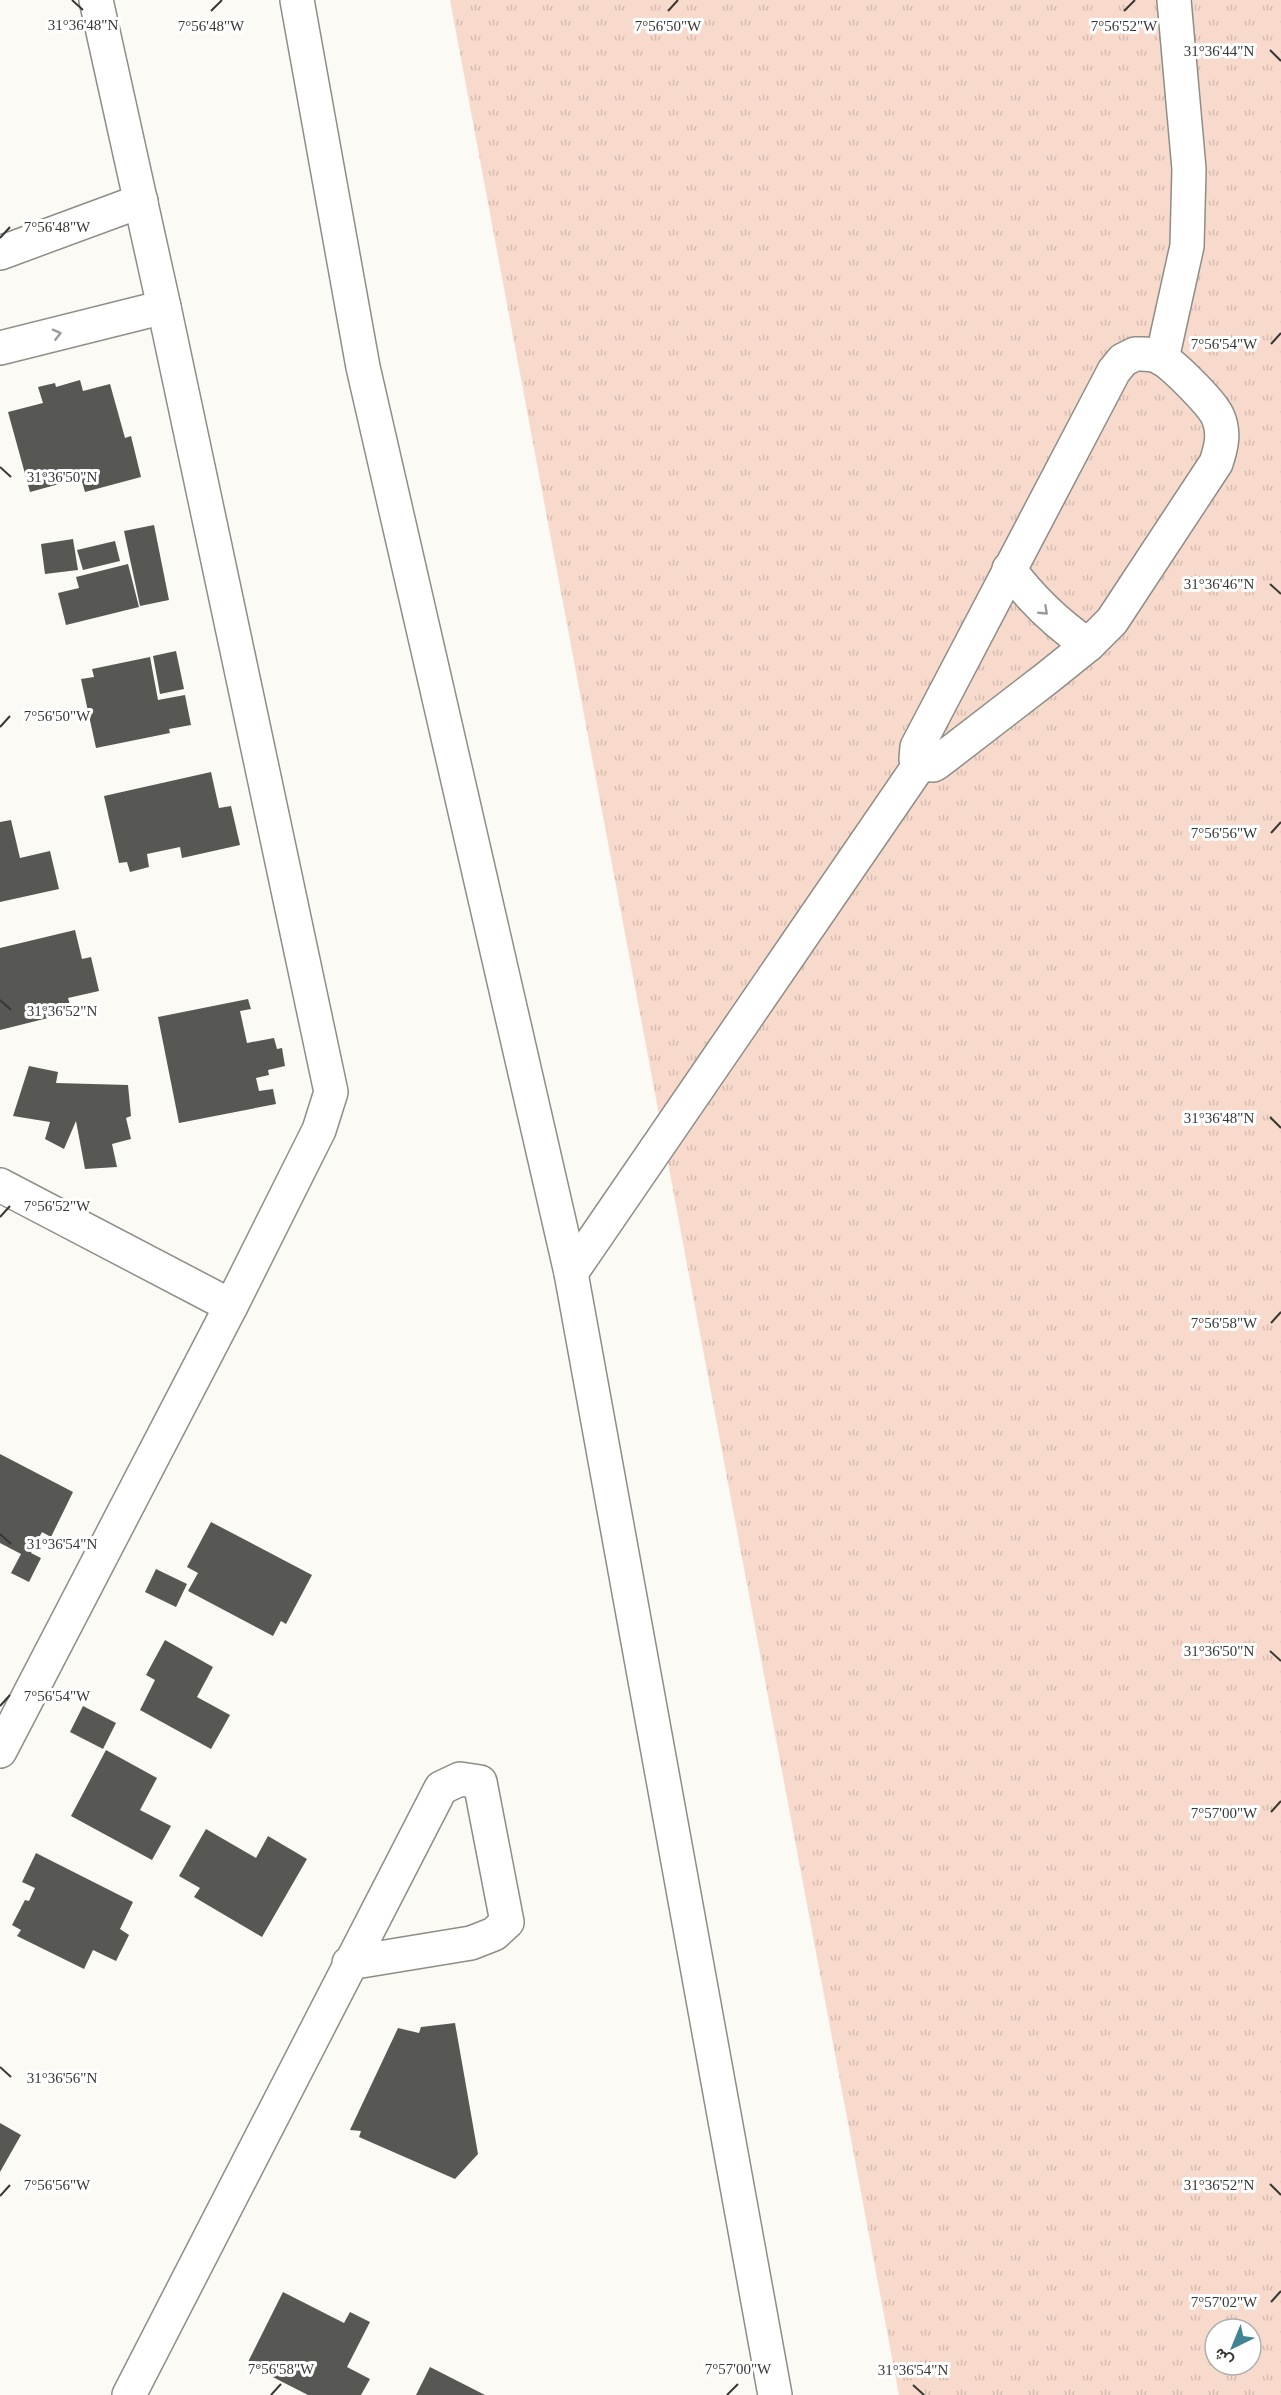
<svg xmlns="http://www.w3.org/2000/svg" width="1281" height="2395" font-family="'Times New Roman',Vazirmatn,serif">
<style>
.grass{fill:url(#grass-tufts);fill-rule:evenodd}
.building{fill:#575853}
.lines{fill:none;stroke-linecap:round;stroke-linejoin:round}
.minor-casing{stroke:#8e8d87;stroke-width:36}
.minor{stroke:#fff;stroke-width:33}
.oneway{stroke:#9b9b9a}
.ticks{fill:none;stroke:#373734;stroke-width:2}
.ticks-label{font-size:15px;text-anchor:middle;fill:#373734;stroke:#fff;stroke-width:6;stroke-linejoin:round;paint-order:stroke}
</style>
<defs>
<pattern id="grass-tufts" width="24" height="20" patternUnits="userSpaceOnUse" patternTransform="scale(1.5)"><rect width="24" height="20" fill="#f8dacc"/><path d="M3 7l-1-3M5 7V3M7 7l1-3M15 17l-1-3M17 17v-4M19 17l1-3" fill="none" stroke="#d5bcb0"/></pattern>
</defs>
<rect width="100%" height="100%" fill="#fcfaf4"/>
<!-- grass -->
<path class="grass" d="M450 0H1281V2395H899ZM1215 2329H1251V2365H1215Z"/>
<!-- building -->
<g class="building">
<path d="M80 380 83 391 110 384 125 438 131 436 141 477 85 492 81 478 30 492 8 412 43 403 38 387 55 383 56 387Z"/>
<path d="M154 525 169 600 140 606 124 531Z"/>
<path d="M73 539 78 570 45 574 41 544Z"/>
<path d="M115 541 120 561 83 570 77 550Z"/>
<path d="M128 564 139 607 66 625 58 593 79 588 76 577Z"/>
<path d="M176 651 184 689 160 694 153 656Z"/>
<path d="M150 657 158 700 185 695 191 725 169 729 170 733 96 748 81 679 94 677 92 669Z"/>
<path d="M211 772 219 808 231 806 240 845 182 858 180 847 147 854 149 867 130 872 127 862 119 863 104 796Z"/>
<path d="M11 820 20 858 50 851 59 889 0 902V822Z"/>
<path d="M75 930 82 959 91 957 99 991 68 998 72 1012 0 1030V948Z"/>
<path d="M248 999 251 1009 240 1011 247 1043 274 1038 277 1049 282 1048 285 1066 268 1070 269 1075 256 1078 259 1091 273 1089 276 1104 179 1123 158 1017Z"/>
<path d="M29 1066 58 1072 56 1083 128 1085 131 1116 126 1118 131 1139 112 1144 117 1167 85 1169 76 1121 64 1149 45 1139 50 1122 13 1116Z"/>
<path d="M0 1454 73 1492 51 1537 42 1532 31 1553 41 1558 29 1582 11 1573 21 1554 0 1543Z"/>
<path d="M211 1522 312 1575 286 1624 281 1621 273 1636 188 1591 198 1573 187 1567Z"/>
<path d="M156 1569 187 1584 176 1607 145 1592Z"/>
<path d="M165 1640 213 1667 197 1697 230 1715 211 1749 140 1710 155 1680 146 1675Z"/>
<path d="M83 1706 116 1723 103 1749 70 1732Z"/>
<path d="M106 1750 157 1778 140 1810 171 1826 152 1860 71 1816Z"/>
<path d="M206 1829 256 1858 268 1836 307 1859 262 1937 194 1897 200 1888 179 1876Z"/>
<path d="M36 1853 133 1902 120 1929 129 1935 116 1961 93 1950 84 1969 17 1936 21 1930 12 1925 25 1900 29 1901 35 1888 22 1882Z"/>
<path d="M455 2023 478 2154 455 2179 359 2137 361 2131 350 2130 398 2028 419 2033 421 2027Z"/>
<path d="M0 2123 21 2135 0 2172Z"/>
<path d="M283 2292 344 2323 350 2312 370 2322 347 2367 370 2379 361 2395H308L247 2364Z"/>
<path d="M430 2367 485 2395H416Z"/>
</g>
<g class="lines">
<!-- minor casing -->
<g class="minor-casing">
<g id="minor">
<path d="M297 0 363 367 571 1273 775 2395"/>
<path d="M0 253 141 201"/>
<path d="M0 348 164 307"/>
<path d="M1135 354C1145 354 1154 353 1163 359 1176 368 1212 403 1218 417 1225 433 1221 448 1216 463L1112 621 1088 645 1047 678 938 762 933 765 920 764 916 759 917 747 1114 371 1123 360Z"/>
<path d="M1162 359 1187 246 1189 169 1174 0"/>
<path d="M1009 569C1032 600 1056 623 1088 645"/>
<path d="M0 1185 231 1306"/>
<path d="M571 1273 920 764"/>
<path d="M0 1751 231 1306 319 1130 331 1092 164 307 96 0"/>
<path d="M129 2395 441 1788 460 1779 480 1782 507 1922 494 1934 471 1943 349 1963"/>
</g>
</g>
<!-- minor -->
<use href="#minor" class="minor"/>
</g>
<!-- one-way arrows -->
<defs><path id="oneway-chevron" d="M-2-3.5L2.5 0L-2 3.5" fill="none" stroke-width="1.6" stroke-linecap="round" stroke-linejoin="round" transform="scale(1.5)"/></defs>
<g class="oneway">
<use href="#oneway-chevron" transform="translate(57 334) rotate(-14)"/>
<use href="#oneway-chevron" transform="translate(1044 611) rotate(43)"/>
</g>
<!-- ticks -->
<path class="ticks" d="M72 0 83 10M211 11 222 0M668 11 678 0M1124 11 1135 0M1270 50 1281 61M0 238 10 227M1271 344 1281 333M0 467 11 477M1270 584 1281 594M0 727 10 716M1271 833 1281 822M0 1000 11 1010M1270 1117 1281 1128M0 1217 10 1206M1271 1323 1281 1312M0 1534 11 1544M1270 1651 1281 1661M0 1706 10 1695M1271 1812 1281 1801M0 2067 11 2077M1270 2184 1281 2195M0 2196 10 2185M1271 2302 1281 2291M913 2385 924 2395M271 2395 281 2384M727 2395 738 2384"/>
<g class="ticks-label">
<text x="83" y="30">31°36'48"N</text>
<text x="211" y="31">7°56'48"W</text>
<text x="668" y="31">7°56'50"W</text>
<text x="1124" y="31">7°56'52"W</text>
<text x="1219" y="56">31°36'44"N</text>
<text x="57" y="232">7°56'48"W</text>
<text x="1224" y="349">7°56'54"W</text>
<text x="62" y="482">31°36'50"N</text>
<text x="1219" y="589">31°36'46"N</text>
<text x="57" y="721">7°56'50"W</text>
<text x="1224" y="838">7°56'56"W</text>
<text x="62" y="1016">31°36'52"N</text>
<text x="1219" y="1123">31°36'48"N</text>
<text x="57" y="1211">7°56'52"W</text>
<text x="1224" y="1328">7°56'58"W</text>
<text x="62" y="1549">31°36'54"N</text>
<text x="1219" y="1656">31°36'50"N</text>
<text x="57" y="1701">7°56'54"W</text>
<text x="1224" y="1818">7°57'00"W</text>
<text x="62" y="2083">31°36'56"N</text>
<text x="1219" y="2190">31°36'52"N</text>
<text x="57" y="2190">7°56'56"W</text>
<text x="1224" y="2307">7°57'02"W</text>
<text x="281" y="2374">7°56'58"W</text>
<text x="738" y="2374">7°57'00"W</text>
<text x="913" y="2375">31°36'54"N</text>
</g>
<!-- north arrow -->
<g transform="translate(1233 2347) rotate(223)"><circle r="28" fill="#ffffff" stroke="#afafae" stroke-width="1.5"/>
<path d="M0-4.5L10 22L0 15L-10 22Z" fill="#408393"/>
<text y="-9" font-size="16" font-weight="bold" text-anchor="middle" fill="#373734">ش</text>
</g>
</svg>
